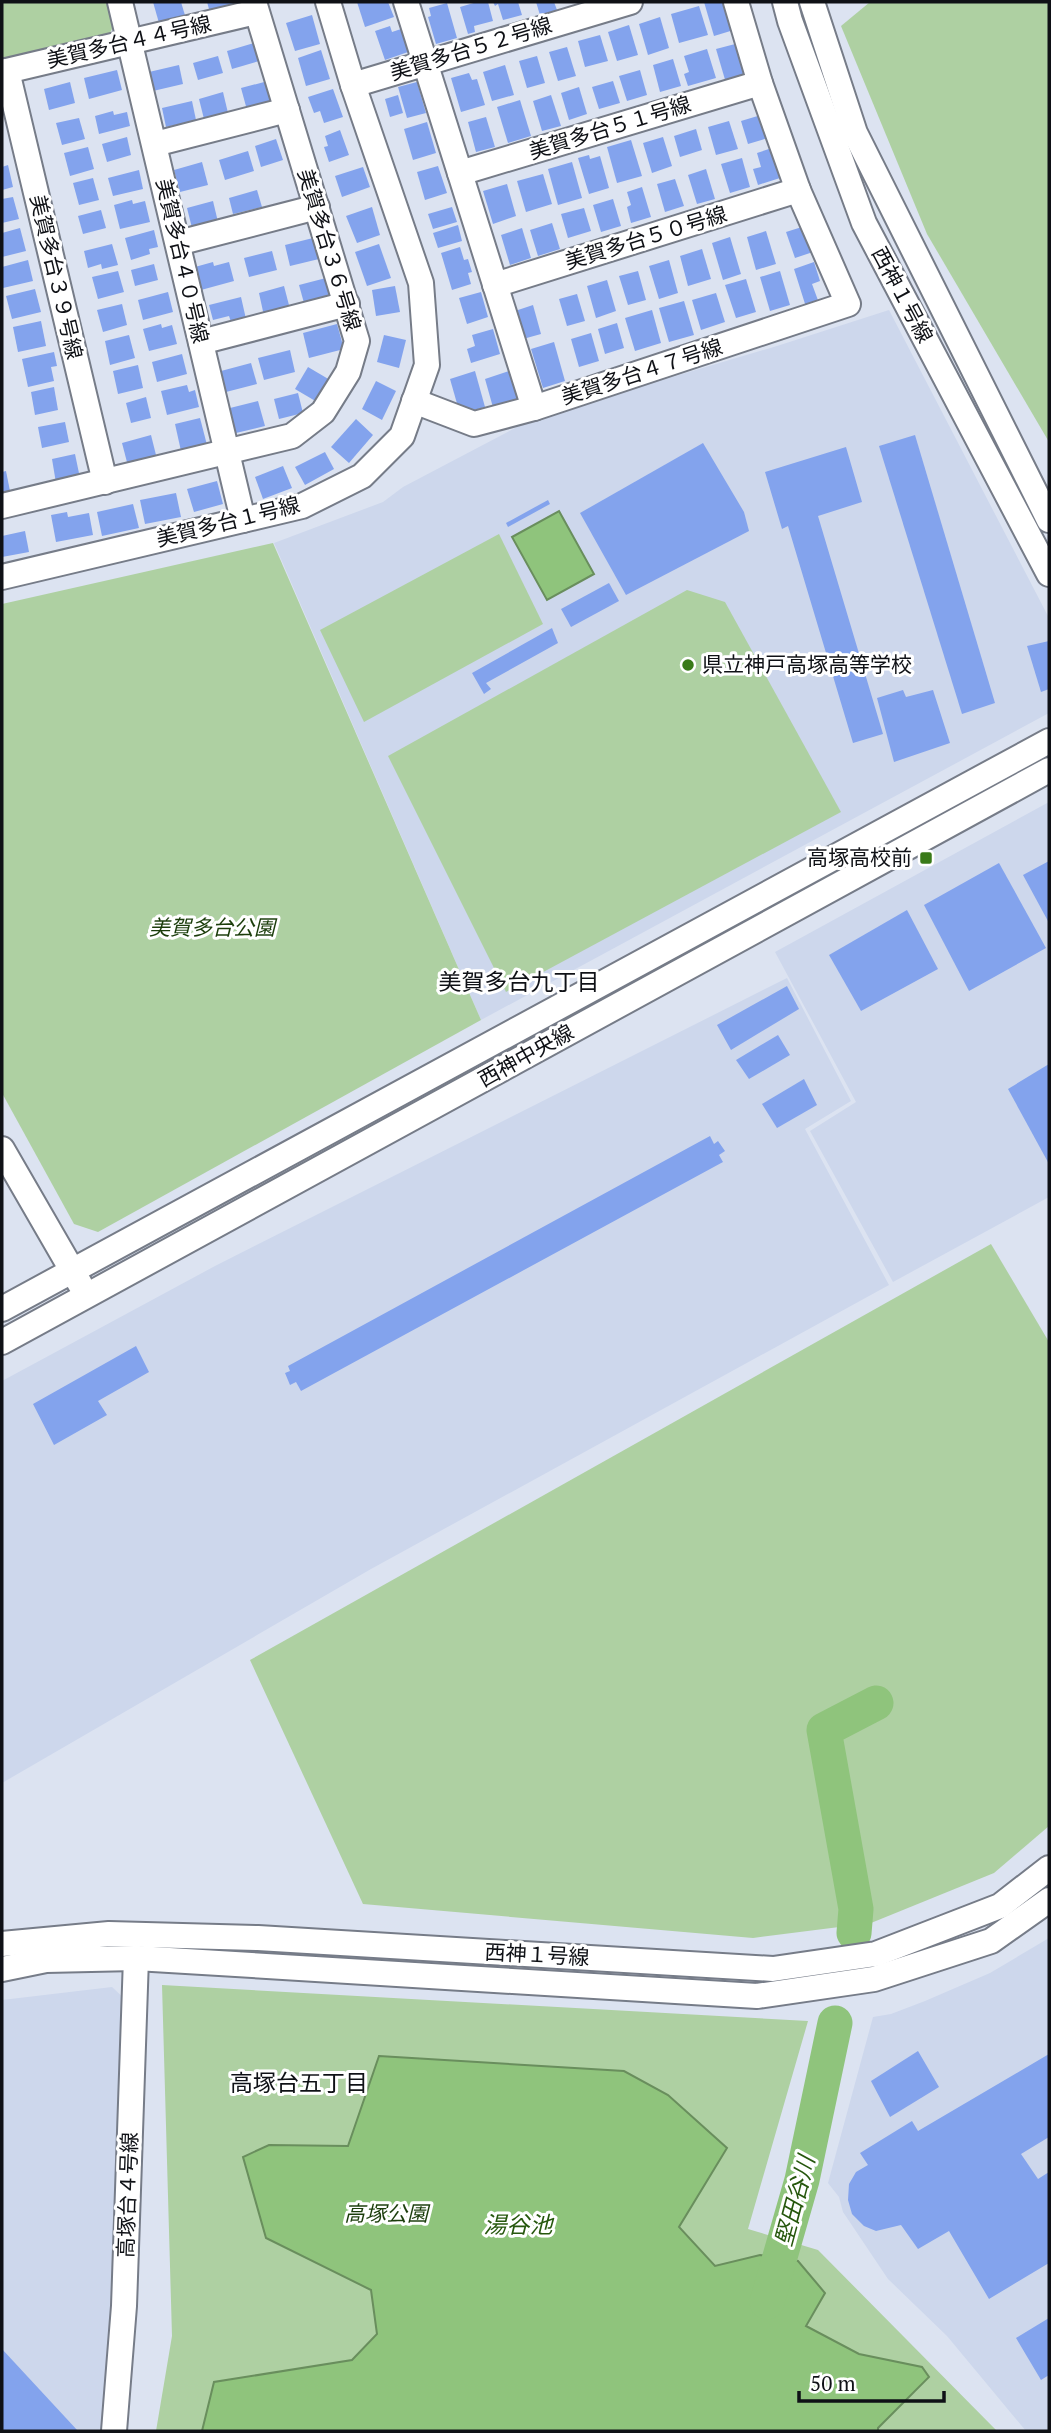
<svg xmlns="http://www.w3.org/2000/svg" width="1051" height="2433" font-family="'PT Serif','Noto Sans JP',serif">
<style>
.built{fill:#cdd7ec}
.green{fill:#aed0a2}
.water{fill:#8fc47c;stroke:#698e5d;stroke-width:2}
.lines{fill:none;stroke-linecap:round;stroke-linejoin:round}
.river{stroke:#8fc47c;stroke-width:35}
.building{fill:#83a3ed}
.minor-casing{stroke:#767c88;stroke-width:28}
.minor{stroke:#fff;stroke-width:24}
.poi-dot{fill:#397a18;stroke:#fff;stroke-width:2.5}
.labels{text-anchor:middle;stroke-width:6;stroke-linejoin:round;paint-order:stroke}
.street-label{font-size:21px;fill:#0f1116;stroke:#fff}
.poi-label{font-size:21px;fill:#0f1116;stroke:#fff;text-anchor:start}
.park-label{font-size:21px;font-style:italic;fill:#1b3d0b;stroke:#fff}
.neighbourhood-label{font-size:23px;fill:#0f1116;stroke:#fff}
.water-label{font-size:23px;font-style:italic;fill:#26570d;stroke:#fff}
</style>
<rect width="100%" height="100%" fill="#dce3f1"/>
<!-- built -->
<g class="built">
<path d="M889 310 1049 618V713L481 1020 274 543 383 502 403 487 534 418 777 346Z"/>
<path d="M1049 802V1197L893 1282 810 1131 856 1102 775 952Z"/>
<path d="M787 978 851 1101 805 1129 889 1285 371 1569 2 1783V1381L215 1266Z"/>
<path d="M1049 1938V2431H1026L947 2336 888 2279 843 2212 839 2197 828 2183 873 2017 891 2014 925 2001 990 1973Z"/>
<path d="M112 1987 129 2003 118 2431H2V2000Z"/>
</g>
<!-- green -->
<g class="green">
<path d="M2 2H107L113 27 109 35 2 60Z"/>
<path d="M870 2H1049V442L927 234 841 26Z"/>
<path d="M499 534 543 624 364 722 320 630Z"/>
<path d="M273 543 481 1020 98 1232 74 1224 2 1093V604Z"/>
<path d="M687 590 725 602 841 812 506 992 388 756Z"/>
<path d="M991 1244 1049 1342V1826L994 1873 871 1923 753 1938 363 1904 250 1660Z"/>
<path d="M162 1985 808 2021 748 2229 818 2250 997 2431H156L172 2336Z"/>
</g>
<!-- water -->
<g class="water">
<path d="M559 511 594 574 547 600 512 537Z"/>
<path d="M379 2056 624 2071 668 2095 727 2148 679 2227 715 2266 760 2255 798 2261 825 2293 806 2326 859 2354 922 2367 929 2377 878 2428V2431H202L214 2382 352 2360 377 2334 371 2290 266 2238 243 2157 269 2145 348 2146Z"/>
</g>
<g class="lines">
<!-- river -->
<g class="river">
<path d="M854 1933 856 1909 824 1730 876 1703"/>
<path d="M767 2302 802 2180 835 2023"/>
</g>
</g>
<!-- building -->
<g class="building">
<path d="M153 2H181L187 22 161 30Z"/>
<path d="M207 2H238L239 8 211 16Z"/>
<path d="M357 2H388L394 17 365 27Z"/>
<path d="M477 2H488L493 21 474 26 475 32 468 34 460 7Z"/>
<path d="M493 2H518L522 15 503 20 498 4 495 6Z"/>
<path d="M536 2H554L557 10 540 15Z"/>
<path d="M704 2H729L737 29 714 36Z"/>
<path d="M447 3 457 38 436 44 428 17 431 16 429 8Z"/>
<path d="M699 6 708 35 679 43 671 14Z"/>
<path d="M312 15 320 44 295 51 286 23Z"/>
<path d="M660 17 669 48 648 55 639 24Z"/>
<path d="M629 25 638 55 617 61 608 32Z"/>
<path d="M390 26 392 32 401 29 408 52 385 60 375 31Z"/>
<path d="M600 35 608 61 585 67 578 41Z"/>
<path d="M254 43 259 61 232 69 227 51Z"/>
<path d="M739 43 749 76 726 83 716 49Z"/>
<path d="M567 47 576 76 558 81 549 52Z"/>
<path d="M707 49 716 78 688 86 684 74 689 72 684 56Z"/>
<path d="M321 50 330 79 306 86 298 58Z"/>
<path d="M218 56 223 73 198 80 193 63Z"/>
<path d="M537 56 545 83 527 88 519 61Z"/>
<path d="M673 59 681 86 660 92 653 65Z"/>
<path d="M179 65 183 84 153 91 149 72Z"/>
<path d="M505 65 514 95 492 101 483 72Z"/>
<path d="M117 70 122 90 89 99 84 78Z"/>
<path d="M640 70 647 95 627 101 619 76Z"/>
<path d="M469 73 472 80 477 79 485 105 461 112 451 78Z"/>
<path d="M268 81 274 102 247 110 241 88Z"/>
<path d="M613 81 620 103 599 109 592 87Z"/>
<path d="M70 82 75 103 49 110 44 89Z"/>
<path d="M417 82 426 113 407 118 398 87Z"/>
<path d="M579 87 587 114 569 120 561 93Z"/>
<path d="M333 89 343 117 324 123 320 111 314 113 308 97Z"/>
<path d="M223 92 228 113 204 119 199 99Z"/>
<path d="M398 95 403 113 390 117 385 99Z"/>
<path d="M551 95 561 126 542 131 533 101Z"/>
<path d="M520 100 531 136 508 143 497 107Z"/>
<path d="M192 101 196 120 166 127 162 108Z"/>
<path d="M113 111 114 115 127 112 130 126 99 134 95 116Z"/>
<path d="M761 115 768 138 748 144 741 121Z"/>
<path d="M486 117 495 147 476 152 468 122Z"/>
<path d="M79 118 85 139 62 145 56 123Z"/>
<path d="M729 121 738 149 716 155 708 127Z"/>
<path d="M427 122 436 153 413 160 404 129Z"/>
<path d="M696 129 702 150 680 157 674 136Z"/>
<path d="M340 130 349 155 329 162 324 147 328 146 325 136Z"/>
<path d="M127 137 131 155 107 162 102 144Z"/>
<path d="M663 137 672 166 652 173 643 143Z"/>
<path d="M276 139 283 160 261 167 255 146Z"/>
<path d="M631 140 642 176 617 183 607 147Z"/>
<path d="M88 147 94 169 70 176 64 153Z"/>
<path d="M772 148 780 178 758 185 753 169 761 167 757 153Z"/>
<path d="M248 151 254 171 225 180 219 160Z"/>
<path d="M589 155 590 159 600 156 609 188 589 194 578 158Z"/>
<path d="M742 158 750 187 730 193 721 164Z"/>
<path d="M202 162 208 185 180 192 174 170Z"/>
<path d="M572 162 582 198 558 205 548 169Z"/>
<path d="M8 165 13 187 2 190V167Z"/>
<path d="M438 166 447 193 425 200 417 172Z"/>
<path d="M363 167 370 187 342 197 335 176Z"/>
<path d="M706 169 715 199 697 204 688 175Z"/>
<path d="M139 170 143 189 113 196 108 178Z"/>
<path d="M543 174 552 204 526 212 517 181Z"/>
<path d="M93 178 99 200 79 205 73 183Z"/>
<path d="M675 179 684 206 665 212 657 184Z"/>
<path d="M507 184 516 216 493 224 483 191Z"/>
<path d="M642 187 651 217 631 223 627 207 631 205 627 192Z"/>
<path d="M257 190 262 207 233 214 229 198Z"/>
<path d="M13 197 19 219 2 223V199Z"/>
<path d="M613 199 621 226 601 232 593 205Z"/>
<path d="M132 200 133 204 145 201 150 222 120 229 114 205Z"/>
<path d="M213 201 218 222 192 228 187 208Z"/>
<path d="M372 207 380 235 357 243 346 216Z"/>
<path d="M452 207 457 222 433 229 428 214Z"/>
<path d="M584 208 591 231 568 238 561 214Z"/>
<path d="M101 210 106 228 83 234 78 216Z"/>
<path d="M552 223 560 249 538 256 530 230Z"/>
<path d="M458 225 462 241 438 248 433 233Z"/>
<path d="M805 226 813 252 795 258 786 232Z"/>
<path d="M20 228 26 251 2 257V233Z"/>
<path d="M522 228 531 258 510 265 501 235Z"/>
<path d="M154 230 158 247 149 249 150 254 131 260 125 238Z"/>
<path d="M766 231 776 264 756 270 747 237Z"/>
<path d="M730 237 741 274 723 280 712 243Z"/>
<path d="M313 238 319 259 290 266 285 245Z"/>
<path d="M112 244 118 265 102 269 101 264 88 268 84 251Z"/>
<path d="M379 244 391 278 367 286 355 252Z"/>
<path d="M460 247 464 260 468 259 472 272 468 273 471 284 452 290 441 253Z"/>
<path d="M702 249 711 279 688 286 680 256Z"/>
<path d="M272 251 277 270 249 277 244 258Z"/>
<path d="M28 260 33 281 3 288 2 267Z"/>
<path d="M669 260 678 293 659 299 649 266Z"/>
<path d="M213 262 214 266 229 262 234 281 201 290 195 267Z"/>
<path d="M814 262 820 281 812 284 819 303 806 307 794 269Z"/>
<path d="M154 264 158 280 135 286 131 270Z"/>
<path d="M118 271 124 292 98 299 92 277Z"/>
<path d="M638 271 646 300 628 305 619 276Z"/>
<path d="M780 271 790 305 770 311 760 277Z"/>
<path d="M326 278 331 297 304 303 299 285Z"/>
<path d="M746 279 756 312 736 318 725 285Z"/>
<path d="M607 280 616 311 596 318 587 286Z"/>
<path d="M284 286 290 309 264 316 259 293Z"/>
<path d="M395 286 400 312 376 316 372 290Z"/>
<path d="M35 289 41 312 12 319 6 296Z"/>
<path d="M168 292 173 312 143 320 138 300Z"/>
<path d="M481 292 488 317 467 324 459 298Z"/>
<path d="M716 293 725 322 701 330 692 300Z"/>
<path d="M577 294 585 321 567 326 559 299Z"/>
<path d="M241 297 246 319 231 322 229 316 213 320 209 305Z"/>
<path d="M684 301 694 335 669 342 659 308Z"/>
<path d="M122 304 127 325 103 332 97 310Z"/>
<path d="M533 305 541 334 523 339 515 311Z"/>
<path d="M652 310 661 343 635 351 625 318Z"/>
<path d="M41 321 46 346 18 352 13 327Z"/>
<path d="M617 323 624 348 605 354 598 329Z"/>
<path d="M161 324 162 328 172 325 177 344 149 351 143 329Z"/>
<path d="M337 324 344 349 309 358 303 333Z"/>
<path d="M493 329 500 354 471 363 467 349 475 346 472 335Z"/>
<path d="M591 333 599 361 579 367 571 339Z"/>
<path d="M129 335 135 358 110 365 105 341Z"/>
<path d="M384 335 406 340 399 368 377 362Z"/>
<path d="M554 342 565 381 543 388 531 349Z"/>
<path d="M290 350 295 372 264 380 258 358Z"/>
<path d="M54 352 57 366 51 367 54 381 28 387 22 359Z"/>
<path d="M182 354 187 374 157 382 152 362Z"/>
<path d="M251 363 257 384 226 392 221 371Z"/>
<path d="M138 365 143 388 118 394 113 371Z"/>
<path d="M308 367 330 380 317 402 295 389Z"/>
<path d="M475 371 485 407 460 414 450 379Z"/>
<path d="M509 371 519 403 494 411 485 379Z"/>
<path d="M376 381 396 391 382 420 362 409Z"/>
<path d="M187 385 189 392 195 390 199 407 167 415 161 391Z"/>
<path d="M54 387 58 410 35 415 31 392Z"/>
<path d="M298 393 303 413 279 419 274 399Z"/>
<path d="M146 397 151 418 131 423 126 403Z"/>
<path d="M258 401 265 426 236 433 230 408Z"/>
<path d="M200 418 207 445 181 451 175 424Z"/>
<path d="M356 419 373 435 349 463 331 447Z"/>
<path d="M65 422 69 442 42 448 38 427Z"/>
<path d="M151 435 157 459 128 466 122 443Z"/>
<path d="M915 435 995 703 962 714 879 446Z"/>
<path d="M703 443 744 512 749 531 626 595 580 513Z"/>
<path d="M846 447 862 502 818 516 883 734 853 743 788 526 782 529 765 472Z"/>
<path d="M325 452 334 469 305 485 295 467Z"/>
<path d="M75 454 80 478 56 483 52 459Z"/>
<path d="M283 466 292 488 263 499 255 477Z"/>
<path d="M6 471 10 491 2 493V472Z"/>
<path d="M217 481 223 504 194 512 187 489Z"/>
<path d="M176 493 181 517 145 524 140 500Z"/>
<path d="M548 500 550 504 508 527 506 523Z"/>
<path d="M133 504 139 528 102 536 97 512Z"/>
<path d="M67 512 68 517 89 513 93 535 56 542 51 515Z"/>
<path d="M25 531 29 552 2 557V536Z"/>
<path d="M609 583 619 601 571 627 561 609Z"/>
<path d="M552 628 558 643 486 683 491 689 484 694 472 673Z"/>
<path d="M1049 641V689L1041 692 1027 646Z"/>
<path d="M903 690 906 697 933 690 950 743 894 762 877 698Z"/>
<path d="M1049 861V923L1023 875Z"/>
<path d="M999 863 1046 948 969 991 924 905Z"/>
<path d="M907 910 938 969 861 1011 829 955Z"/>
<path d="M787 986 799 1009 731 1050 717 1025Z"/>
<path d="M778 1035 790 1055 749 1079 736 1060Z"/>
<path d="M1049 1064V1164L1008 1089Z"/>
<path d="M804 1079 817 1105 777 1128 762 1104Z"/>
<path d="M710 1136 714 1144 718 1141 725 1151 719 1155 723 1162 301 1391 296 1382 290 1385 285 1373 290 1371 288 1366Z"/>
<path d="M136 1346 149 1372 98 1401 107 1415 54 1445 33 1404Z"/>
<path d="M918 2051 939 2087 890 2117 871 2081Z"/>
<path d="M1049 2054V2137L1021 2154 1038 2179 1049 2172V2263L989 2299 949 2231 918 2249 901 2225 876 2231 864 2226 852 2214 848 2200 849 2184 856 2172 868 2165 860 2153 912 2121 918 2131Z"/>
<path d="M1049 2318V2375L1041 2380 1016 2338Z"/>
<path d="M2 2349 78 2431H2Z"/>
</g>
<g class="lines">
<!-- minor casing -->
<g class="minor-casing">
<g id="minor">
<path d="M120 2 243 520"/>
<path d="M406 2 534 408 848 304 798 190 760 83 736 2"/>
<path d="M785 2 790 21 864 223 1049 574"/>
<path d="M812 2 855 133 1049 520"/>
<path d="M7 71 105 482"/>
<path d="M2 72 256 12"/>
<path d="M353 85 630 2"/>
<path d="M155 144 287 110"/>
<path d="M460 173 760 83"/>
<path d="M178 243 317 207"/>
<path d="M495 285 798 190"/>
<path d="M201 342 347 304"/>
<path d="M414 401 474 424 534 408"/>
<path d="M2 506 292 436 323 412 348 372 357 341 254 2"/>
<path d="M2 577 302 506 362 476 402 436 427 365 421 283 353 85 328 2"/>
<path d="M2 1149 80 1284"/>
<path d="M2 1309 1049 741"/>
<path d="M2 1342 1049 770"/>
<path d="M2 1944 109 1934 258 1938 773 1969 876 1954 1000 1906 1049 1868"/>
<path d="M2 1969 46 1960 136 1958 757 1996 874 1979 991 1941 1049 1900"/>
<path d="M114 2431 124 2306 136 1958"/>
</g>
</g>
<!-- minor -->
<use href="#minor" class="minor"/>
</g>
<!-- markers -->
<g class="poi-dot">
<circle cx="688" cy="665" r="7"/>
<rect x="919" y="851" width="14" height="14" rx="3.5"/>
</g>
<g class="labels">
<!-- street labels -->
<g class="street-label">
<text transform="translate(129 42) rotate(-13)" y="7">美賀多台４４号線</text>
<text transform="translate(471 49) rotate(-17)" y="7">美賀多台５２号線</text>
<text transform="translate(610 128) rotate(-17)" y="7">美賀多台５１号線</text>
<text transform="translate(646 238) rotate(-17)" y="7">美賀多台５０号線</text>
<text transform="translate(329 250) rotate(73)" y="7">美賀多台３６号線</text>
<text transform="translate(182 261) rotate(77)" y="7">美賀多台４０号線</text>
<text transform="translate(56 277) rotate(77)" y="7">美賀多台３９号線</text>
<text transform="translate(902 295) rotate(62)" y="7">西神１号線</text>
<text transform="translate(642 372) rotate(-18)" y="7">美賀多台４７号線</text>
<text transform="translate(228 522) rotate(-14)" y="7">美賀多台１号線</text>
<text transform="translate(526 1056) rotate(-29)" y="7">西神中央線</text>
<text transform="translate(537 1955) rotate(3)" y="7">西神１号線</text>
<text transform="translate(128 2195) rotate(-88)" y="7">高塚台４号線</text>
</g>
<!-- poi labels -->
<g class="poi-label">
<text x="702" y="672">県立神戸高塚高等学校</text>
<text x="912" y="865" text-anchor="end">高塚高校前</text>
</g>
<!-- park labels -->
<g class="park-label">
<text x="212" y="935">美賀多台公園</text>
<text x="386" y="2221">高塚公園</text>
</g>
<!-- neighbourhood labels -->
<g class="neighbourhood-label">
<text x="519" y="990">美賀多台九丁目</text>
<text x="299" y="2091">高塚台五丁目</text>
</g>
<!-- water labels -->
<g class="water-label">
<text transform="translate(795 2201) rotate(-75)" y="8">堅田谷川</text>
<text x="518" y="2233">湯谷池</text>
</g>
</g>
<!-- border -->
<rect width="1051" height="2433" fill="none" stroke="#0f1116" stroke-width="7"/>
<!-- scale -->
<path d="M799 2391v10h145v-10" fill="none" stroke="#0f1116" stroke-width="3.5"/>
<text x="810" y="2391" font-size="21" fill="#0f1116" stroke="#ffffff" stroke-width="5" paint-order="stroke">50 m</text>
</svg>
